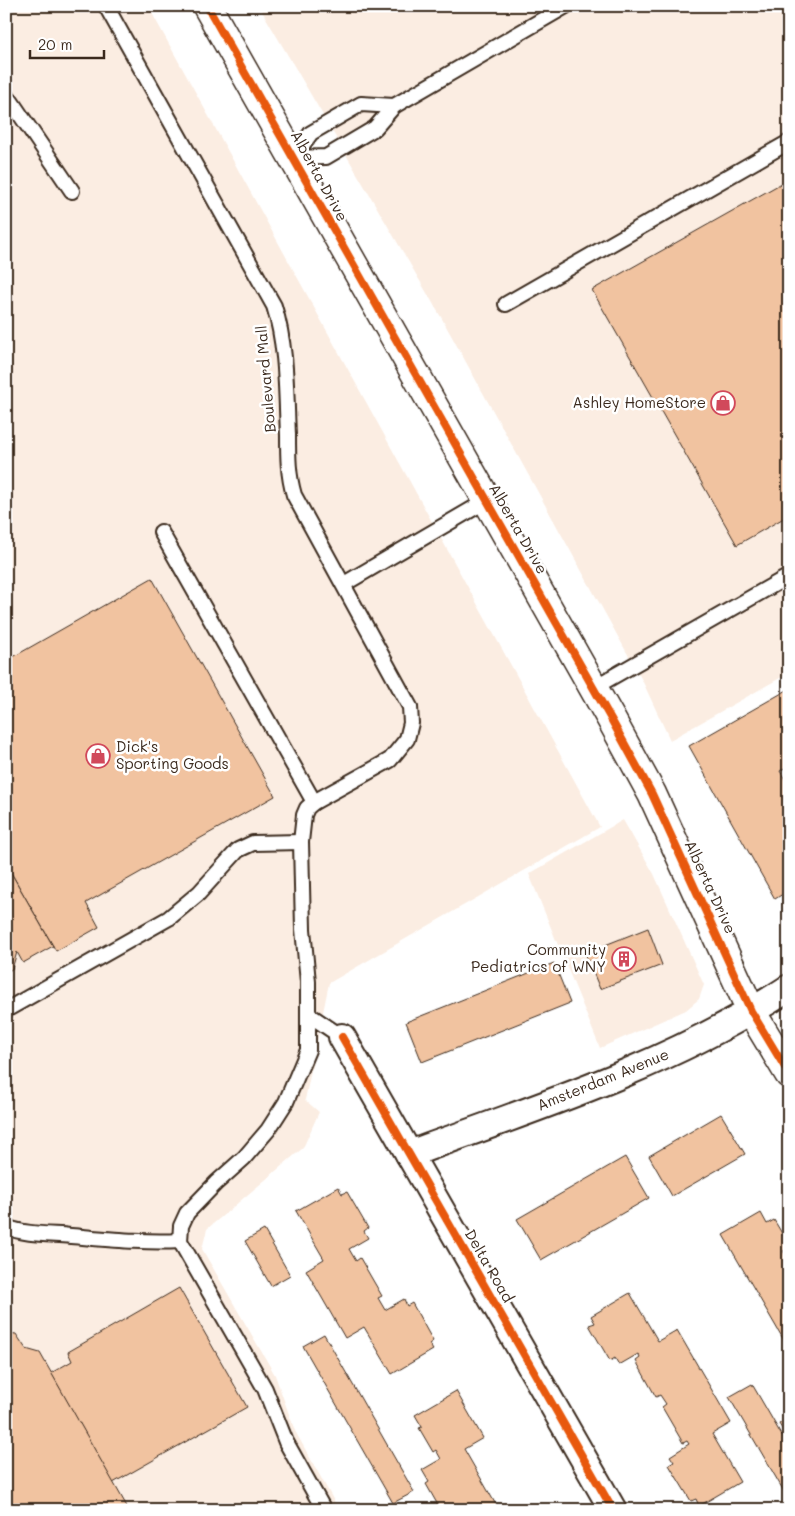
<svg xmlns="http://www.w3.org/2000/svg" width="795" height="1516" font-family="Mali,sans-serif">
<style>
.built{fill:#fbede2}
.building{fill:#f1c3a0;stroke:#3b2a1e}
.lines{fill:none;stroke-linecap:round;stroke-linejoin:round}
.service-casing{stroke:#3b2a1e;stroke-width:18}
.minor-casing{stroke:#3b2a1e;stroke-width:30}
.tertiary-casing{stroke:#3b2a1e;stroke-width:31}
.service{stroke:#fff;stroke-width:14}
.minor{stroke:#fff;stroke-width:26}
.tertiary{stroke:#fff;stroke-width:28}
.cycleway-casing{stroke:#fff;stroke-width:11}
.cycleway{stroke:#e8590c;stroke-width:8}
.labels{text-anchor:middle;stroke-width:5;stroke-linejoin:round;paint-order:stroke}
.street-label{font-size:15px;fill:#3b2a1e;stroke:#fff}
.poi-label{font-size:15px;fill:#3b2a1e;stroke:#fff;text-anchor:end}
</style>
<rect width="100%" height="100%" fill="#fff"/>
<filter id="ink" filterUnits="userSpaceOnUse"><feTurbulence type="fractalNoise" baseFrequency=".02" numOctaves="2"/><feDisplacementMap in="SourceGraphic" scale="10" xChannelSelector="R" yChannelSelector="G"/><feConvolveMatrix kernelMatrix="1 2 1 2 8 2 1 2 1" color-interpolation-filters="sRGB"/></filter>
<g filter="url(#ink)">
<!-- built -->
<g class="built">
<path d="M6 6H148L600 827 329 983 305 1100 319 1112 303 1148 207 1229 202 1249 275 1375 295 1431 339 1510H6Z"/>
<path d="M259 6H789V673L670 740 642 680 441 317Z"/>
<path d="M623 820 654 874 704 985 699 999 686 1010 600 1048 529 874Z"/>
</g>
<!-- building -->
<g class="building">
<path d="M789 179V515L737 545 592 290Z"/>
<path d="M152 578 275 796 86 903 99 927 56 951 6 864V661Z"/>
<path d="M789 689V765L780 771 789 786V896L786 892 775 899 689 746Z"/>
<path d="M6 864 53 946 23 963 17 952 12 969 6 972Z"/>
<path d="M648 928 662 965 600 989 585 953Z"/>
<path d="M554 963 570 1003 422 1062 406 1022Z"/>
<path d="M721 1114 745 1154 672 1196 649 1156Z"/>
<path d="M625 1157 649 1198 541 1260 517 1219Z"/>
<path d="M338 1187 342 1194 347 1192 368 1228 364 1231 368 1238 349 1249 356 1261 360 1258 382 1296 378 1298 385 1310 404 1299 407 1306 412 1303 433 1341 429 1344 433 1350 392 1374 364 1327 345 1338 306 1270 324 1259 296 1211Z"/>
<path d="M761 1213 767 1224 774 1220 789 1245V1248L783 1251 789 1261V1349L723 1235Z"/>
<path d="M264 1230 290 1275 271 1286 245 1241Z"/>
<path d="M179 1288 247 1407 113 1483 51 1373 72 1361 68 1352Z"/>
<path d="M630 1293 658 1341 677 1330 731 1423 712 1434 740 1482 699 1506 696 1499 691 1501 669 1465 674 1462 670 1456 689 1444 687 1441 683 1443 662 1407 666 1404 660 1395 656 1397 636 1361 640 1358 638 1354 619 1365 615 1358 610 1361 589 1325 595 1323 591 1316Z"/>
<path d="M6 1333 16 1334 26 1349 40 1353 129 1510H6Z"/>
<path d="M324 1334 414 1492 393 1503 303 1346Z"/>
<path d="M752 1384 789 1448V1500L729 1397Z"/>
<path d="M456 1391 483 1438 464 1449 499 1510H444L442 1505 439 1507 426 1484 429 1482 422 1470 441 1459 436 1450 433 1452 419 1428 422 1427 415 1415Z"/>
<path d="M789 1418V1440L779 1424Z"/>
</g>
<g class="lines">
<!-- service casing -->
<g class="service-casing">
<g id="service">
<path d="M106 6 274 306C287 347 286 392 288 435 288 456 288 475 294 495L410 707 411 723 407 739 390 760 314 802 307 808 304 815 301 842 303 929 308 982V1050L286 1102 268 1130 244 1158 216 1183 187 1213 181 1226 180 1241 265 1389 286 1442 324 1510"/>
<path d="M6 96 11 101 72 191"/>
<path d="M293 158 326 157 375 128 394 106 566 6"/>
<path d="M293 158 311 133 361 104 394 106"/>
<path d="M506 304 789 142"/>
<path d="M161 532 314 802"/>
<path d="M344 584 486 501"/>
<path d="M593 688 789 576"/>
<path d="M6 1010 169 918 199 893 238 850 253 843 301 842"/>
<path d="M308 1014 342 1037"/>
<path d="M6 1227C26 1235 50 1234 71 1236 108 1239 144 1243 180 1241"/>
</g>
</g>
<!-- minor casing -->
<g class="minor-casing">
<g id="minor">
<path d="M342 1037 613 1510"/>
<path d="M409 1154C539 1107 672 1064 789 988"/>
</g>
</g>
<!-- tertiary casing -->
<g class="tertiary-casing">
<path id="tertiary" d="M207 6 611 719 652 794 751 1011 789 1074"/>
</g>
<!-- service -->
<use href="#service" class="service"/>
<!-- minor -->
<use href="#minor" class="minor"/>
<!-- tertiary -->
<use href="#tertiary" class="tertiary"/>
<!-- cycleway casing -->
<g class="cycleway-casing">
<g id="cycleway">
<path d="M207 6 611 719 652 794 751 1011 789 1074"/>
<path d="M342 1037 613 1510"/>
</g>
</g>
<!-- cycleway -->
<use href="#cycleway" class="cycleway"/>
</g>
</g>
<!-- icons -->
<defs>
<g id="shop-ring" transform="scale(1.25)"><circle r="9.5" fill="#fff" stroke="#d1495b" stroke-width="1.5"/><path d="M-5-2.5h2.3a2.7 3.5 0 0 1 5.4 0H5L5.5 6h-11ZM-1.5-2.5h3a1.5 2.3 0 0 0-3 0Z" fill="#d1495b"/></g>
<g id="building-ring" transform="scale(1.25)"><circle r="9.5" fill="#fff" stroke="#d1495b" stroke-width="1.5"/><path d="M-4-6H4V6H1V3H-1V6H-4ZM-2.5-4.3h1.7v1.8h-1.7ZM.8-4.3h1.7v1.8H.8ZM-2.5-1h1.7V.8h-1.7ZM.8-1h1.7V.8H.8Z" fill="#d1495b"/></g>
</defs>
<g fill-rule="evenodd">
<use href="#shop-ring" x="723" y="403"/>
<use href="#shop-ring" x="98" y="756"/>
<use href="#building-ring" x="624" y="959"/>
</g>
<g class="labels">
<!-- street labels -->
<g class="street-label">
<text transform="translate(319 176) rotate(61)" y="5">Alberta Drive</text>
<text transform="translate(266 379) rotate(-95)" y="5">Boulevard Mall</text>
<text transform="translate(518 529) rotate(60)" y="5">Alberta Drive</text>
<text transform="translate(710 887) rotate(65)" y="5">Alberta Drive</text>
<text transform="translate(603 1080) rotate(-22)" y="5">Amsterdam Avenue</text>
<text transform="translate(489 1266) rotate(60)" y="5">Delta Road</text>
</g>
<!-- poi labels -->
<g class="poi-label">
<text x="706" y="408">Ashley HomeStore</text>
<text x="116" y="752" text-anchor="start">Dick's<tspan x="116" dy="17">Sporting Goods</tspan></text>
<text x="606" y="955">Community<tspan x="606" dy="17">Pediatrics of WNY</tspan></text>
</g>
</g>
<!-- margin -->
<rect width="795" height="1516" fill="none" stroke="#fff" stroke-width="25"/>
<rect x="12" y="12" width="770" height="1491" fill="none" stroke="#3b2a1e" stroke-width="2" filter="url(#ink)"/>
<!-- scale -->
<path d="M30 50v8h74v-8" fill="none" stroke="#3b2a1e" stroke-width="2.5"/>
<text x="38" y="50" font-size="15" fill="#3b2a1e" stroke="#ffffff" stroke-width="4" paint-order="stroke">20 m</text>
</svg>
